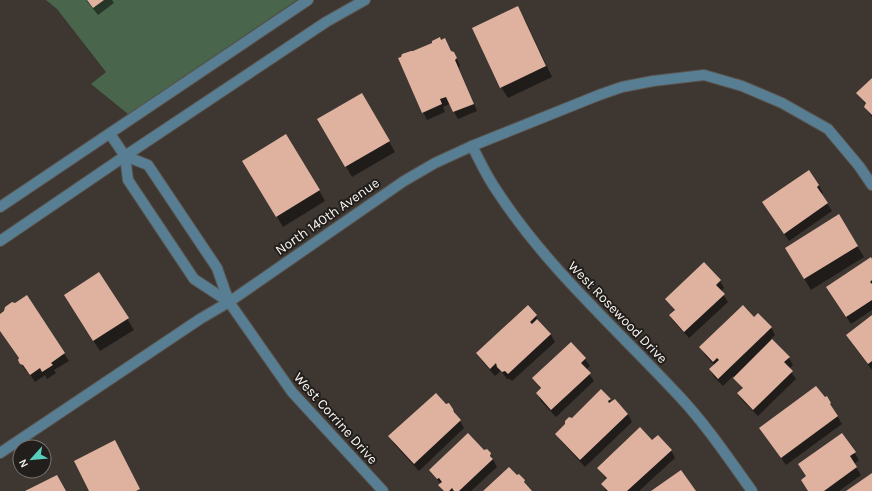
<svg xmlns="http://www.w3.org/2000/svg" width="872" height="491" font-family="Karla,sans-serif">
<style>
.green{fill:#49664d}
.shadow{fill:#0007}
.building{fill:#dfb2a0}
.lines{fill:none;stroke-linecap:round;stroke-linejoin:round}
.minor-casing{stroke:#5b544f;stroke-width:12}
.minor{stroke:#577e92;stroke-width:10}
.labels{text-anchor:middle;stroke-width:4;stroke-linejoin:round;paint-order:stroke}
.street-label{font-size:14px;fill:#f7f3ef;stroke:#211e1c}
</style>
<rect width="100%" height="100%" fill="#3d3631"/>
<!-- green -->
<path class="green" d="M46 0H297L128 114 91 84 106 72 57 9Z"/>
<!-- shadow -->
<g class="shadow">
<path d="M86 0H112L114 3 98 15Z"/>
<path d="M524 18 552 77 508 98 501 87Z"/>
<path d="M445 39 452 53H454L458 61 460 66 459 68 477 111 458 119 450 104 443 107 445 112 427 120 423 112 413 52Z"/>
<path d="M872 80V117L865 107 866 105 858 94Z"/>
<path d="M362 94 395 152 352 177 318 119Z"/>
<path d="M808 171 819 186 823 193 821 194 832 211 789 241 768 210Z"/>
<path d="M250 173 319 190 325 201 283 227Z"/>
<path d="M838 216 864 257 811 290 792 259Z"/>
<path d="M872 261V310L851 324 827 287Z"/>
<path d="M99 273 134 330 100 351 71 306Z"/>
<path d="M720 281 724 288 721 291 728 302 689 338 675 323 670 316 675 311 666 299Z"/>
<path d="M27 297 69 361 54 370 56 373 47 379 45 375 35 382 29 373 26 371 19 360 20 359 0 330V315Z"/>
<path d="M536 316 540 323 551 335 555 342 512 381 510 379H507L501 371 495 376 482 361 477 354Z"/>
<path d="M872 317V370L854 346 848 335Z"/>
<path d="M754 318 771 327 775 335 771 339 789 358 793 365 789 369 796 379 758 416 743 401 738 394 743 389 733 376 723 386 714 377 710 369 714 365 705 355 701 348Z"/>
<path d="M571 343 585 359 590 366 586 370 594 381 556 417 541 401 537 393 541 390 533 378Z"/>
<path d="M826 398 842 424 786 465 760 428Z"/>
<path d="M610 399 611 402 628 414 632 422 585 467 561 441 556 434 572 419Z"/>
<path d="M446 405 453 409 464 428 419 471 394 444 390 437Z"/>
<path d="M842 434 859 460 854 464 861 475 839 491H808L807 477Z"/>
<path d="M652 442 671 450 675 458 639 491H606L602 484 607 480 598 468Z"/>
<path d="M484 452 490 454 497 467 471 491H443L440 486 441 484 430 470Z"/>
</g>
<!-- building -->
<g class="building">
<path d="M87 0H104L93 8Z"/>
<path d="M518 6 546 66 500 88 472 28Z"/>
<path d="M440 37 441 40 445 38 451 51 454 52 457 58 455 60 474 104 453 112 446 97 440 99 442 104 422 113 398 58 401 57 402 54 411 51H413L432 43V41Z"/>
<path d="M872 78V115L864 107 866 103 856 93Z"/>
<path d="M362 93 390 141 345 167 317 119Z"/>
<path d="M286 134 320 190 276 217 242 161Z"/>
<path d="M809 170 819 185 817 187 828 203 784 234 762 202Z"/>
<path d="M839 214 858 246 804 279 785 248Z"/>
<path d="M871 257 872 259V280L870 282 872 284V300L846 317 826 287Z"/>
<path d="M704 262 721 280 716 285 725 294 684 332 669 315 675 310 665 299Z"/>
<path d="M99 272 129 318 93 341 64 295Z"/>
<path d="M27 295 65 353 51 363 53 365 42 372 40 368 30 375 23 365 20 364 18 360 19 358 0 331V314L4 311 5 307 12 302 15 303Z"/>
<path d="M528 305 537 315 530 322 532 324 537 319 551 334 508 374 505 371 502 372 497 367 496 363 490 369 476 353Z"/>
<path d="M743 305 754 317 758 313 772 327 718 379 709 369 719 360 717 358 713 362 699 347Z"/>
<path d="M872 315V361L868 364 846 335Z"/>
<path d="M772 339 790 357 784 362 793 371 753 410 737 393 743 388 733 378Z"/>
<path d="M571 342 586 358 581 363 591 373 551 410 536 393 541 388 532 378Z"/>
<path d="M816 386 825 397 827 396 831 403 830 404 838 416 781 458 759 428Z"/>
<path d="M601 389 611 399 608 401 609 403 615 399 628 414 580 460 555 434 565 424V421L569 417 572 418Z"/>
<path d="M436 393 446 404 449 403 453 409 454 412 461 420 414 464 388 436Z"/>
<path d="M640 427 652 440 658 435 672 450 627 491H608L601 484 607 478 597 468Z"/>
<path d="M468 433 484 450 487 449 491 453 490 456 493 459 459 491H454L452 488 449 491H444L438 485 442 482 439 478 437 479 429 470Z"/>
<path d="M842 433 856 452 850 456 857 467 824 491H808L801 480 806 476 798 464Z"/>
<path d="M115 440 140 489 136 491H89L74 461Z"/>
<path d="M509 467 517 475 519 474 525 480 524 482 532 491H483Z"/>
<path d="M681 470 696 491H651Z"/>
<path d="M872 473V491H846Z"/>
<path d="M57 475 66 491H25Z"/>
</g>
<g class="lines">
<!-- minor casing -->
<g class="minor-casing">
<g id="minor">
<path d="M110 134 125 156 128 180 194 279 229 302"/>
<path d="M472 146C480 161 487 177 497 191 547 268 618 330 680 397 707 426 729 459 752 491"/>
<path d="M125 156 148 165 217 268 229 302 292 392 383 491"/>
<path d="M0 207 308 0"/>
<path d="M0 241 125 156 326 22 365 0"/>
<path d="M0 453 200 319 229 302 404 181 435 163 472 146 599 95 622 87 653 81 704 75 742 86 782 103 828 129 859 166 872 185"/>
</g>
</g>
<!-- minor -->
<use href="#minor" class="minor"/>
</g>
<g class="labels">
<!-- street labels -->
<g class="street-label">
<text transform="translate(327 216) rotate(-35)" y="5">North 140th Avenue</text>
<text transform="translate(618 312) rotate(46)" y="5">West Rosewood Drive</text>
<text transform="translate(336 418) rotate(48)" y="5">West Corrine Drive</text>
</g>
</g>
<!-- north arrow -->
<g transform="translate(32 459) rotate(243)"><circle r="19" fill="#211e1c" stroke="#777370"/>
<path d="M0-3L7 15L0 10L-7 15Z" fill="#5acebd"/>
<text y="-6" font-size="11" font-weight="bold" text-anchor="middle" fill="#f7f3ef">N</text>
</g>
</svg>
